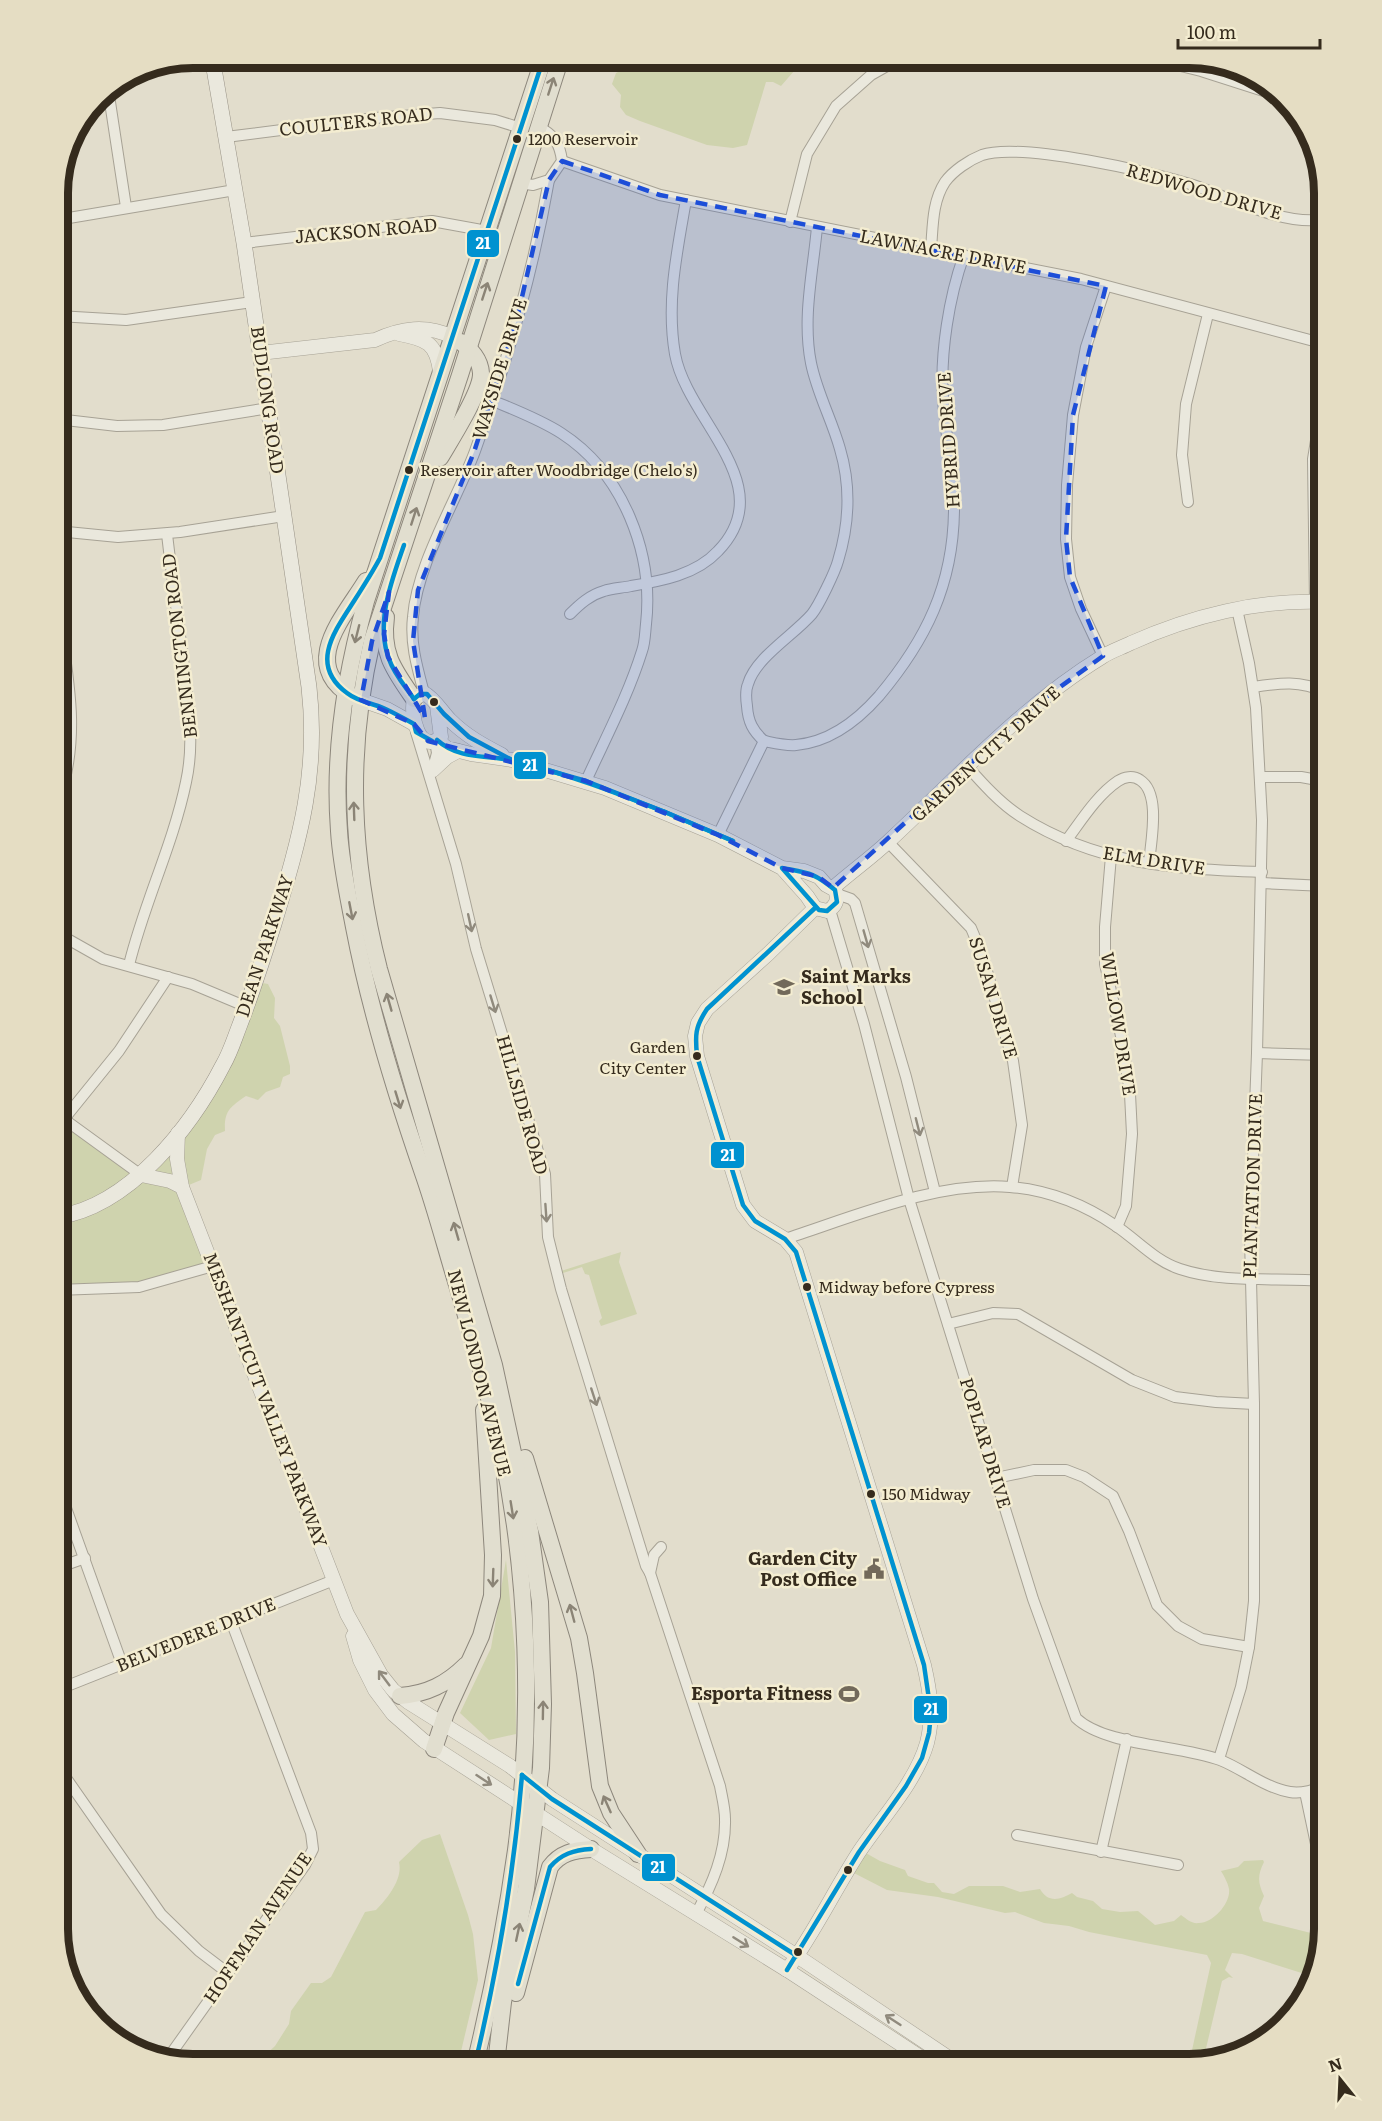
<svg xmlns="http://www.w3.org/2000/svg" width="1382" height="2121" font-family="Literata,serif">
<style>
.green{fill:#cfd3ae}
.lines{fill:none;stroke-linecap:round;stroke-linejoin:round}
.minor-casing{stroke:#a7a295;stroke-width:12}
.tertiary-casing{stroke:#a7a295;stroke-width:15}
.secondary-casing{stroke:#979185;stroke-width:16}
.primary-casing{stroke:#8d877c;stroke-width:18}
.minor{stroke:#eae8dd;stroke-width:10}
.tertiary{stroke:#eae8dd;stroke-width:14}
.secondary{stroke:#eae8dd;stroke-width:15}
.primary{stroke:#e1decf;stroke-width:16}
.bus-1-casing{stroke:#f4edd1;stroke-width:9}
.bus-1{stroke:#0092d0;stroke-width:4.5}
.oneway{stroke:#8b8476}
.oneway2{stroke:#908a7d}
.marked{fill:#1d4ed8;fill-opacity:0.2;stroke:#1d4ed8;stroke-width:4.5;stroke-dasharray:12 8;stroke-linejoin:round}
.bus-dot{fill:#352b1d;stroke:#f4edd1;stroke-width:2}
.labels{text-anchor:middle;stroke-width:5;stroke-linejoin:round;paint-order:stroke}
.bus-label{font-size:16px;fill:#352b1d;stroke:#f4edd1;text-anchor:start}
.street-label{font-size:18px;fill:#352b1d;stroke:#f4edd1}
.poi-label{font-size:18px;font-weight:bold;fill:#352b1d;stroke:#f4edd1;text-anchor:end}
.rim{fill:none;stroke:#352b1d;stroke-width:8}
.line-badge{stroke:#f4edd1;stroke-width:2}
.badge-label{font-size:16px;text-anchor:middle;font-weight:bold;fill:#fff}
</style>
<rect width="100%" height="100%" fill="#e2ddcc"/>
<!-- green -->
<g class="green">
<path d="M706 57H810L811 58 801 63 781 86 773 82H766L747 145 733 148 707 145 640 121 626 115 620 107 621 95 612 84 616 73 622 70H642L657 67 675 70 704 61Z"/>
<path d="M257 982 268 984 275 998 274 1018 280 1026 290 1066V1074L283 1077 280 1087 266 1092 258 1100 246 1096C230 1107 224 1111 225 1131L215 1135 207 1149 201 1180 184 1187 212 1262 145 1285 57 1289V1113L141 1173 194 1110Z"/>
<path d="M621 1252 619 1262 637 1314 601 1326 599 1321 602 1318 589 1275 585 1274 582 1267 563 1273 561 1271Z"/>
<path d="M506 1560 515 1652 516 1734 489 1740 460 1713 491 1648Z"/>
<path d="M440 1834 468 1915 473 1934 478 1980 458 2064H256L275 2046 289 2024 291 2011 311 1983H322L331 1977 365 1912 376 1910C388 1898 403 1879 399 1862L422 1840Z"/>
<path d="M864 1852 880 1861 905 1870 908 1876 928 1883H934L942 1892 954 1894 969 1886H1003L1020 1892 1040 1889C1048 1903 1060 1900 1072 1893L1077 1897 1093 1901 1102 1909 1120 1912 1138 1911 1155 1925 1174 1921 1181 1915C1187 1919 1191 1924 1199 1923 1213 1923 1231 1903 1229 1889 1228 1883 1224 1876 1221 1871L1238 1867 1244 1861 1263 1860 1264 1862C1257 1876 1258 1883 1264 1896L1259 1908 1263 1921 1323 1936 1311 1976 1242 1954 1232 1953 1225 1970 1233 1978 1229 1977 1222 1981 1203 2061 1189 2064 1211 1963 1207 1955 1089 1932 1069 1926 1044 1923 1015 1912 1005 1913 938 1897 887 1890 850 1871Z"/>
</g>
<g class="lines">
<!-- minor casing -->
<g class="minor-casing">
<g id="minor">
<path d="M1144 57 1201 71 1279 96"/>
<path d="M108 89 126 207"/>
<path d="M226 137 375 118 440 113 495 120 521 128"/>
<path d="M562 161 660 195 1081 279 1325 344"/>
<path d="M520 183 533 185 549 180 562 161C560 144 554 134 538 127"/>
<path d="M57 220 235 190"/>
<path d="M790 222 807 154 836 106 871 75 903 57"/>
<path d="M244 243 432 221 487 231"/>
<path d="M931 249C933 226 932 202 945 182 953 171 969 160 982 155 1020 142 1153 172 1193 185 1231 198 1285 227 1325 219"/>
<path d="M58 316 126 320 252 302"/>
<path d="M491 400C515 410 539 419 561 433 623 473 654 553 646 624 645 633 645 643 642 651 628 696 605 739 586 781"/>
<path d="M57 419 117 426 163 425 269 408"/>
<path d="M1188 502 1182 455 1186 404 1208 314"/>
<path d="M57 531 118 537 180 532 284 516"/>
<path d="M1315 602 1313 459 1325 385"/>
<path d="M570 614C580 604 590 595 604 591 612 588 622 588 631 586 661 581 696 575 718 551 782 485 687 421 675 354 666 302 677 252 686 200"/>
<path d="M1103 656 1081 609 1070 577 1066 539 1067 485 1073 415 1086 347 1106 286"/>
<path d="M1253 687C1280 683 1300 680 1325 692"/>
<path d="M424 693C417 667 410 643 413 617 417 564 456 502 475 451 507 363 533 272 549 180"/>
<path d="M416 732 456 864 476 949 545 1174 548 1237 561 1289 646 1566 650 1573 720 1786C722 1797 725 1808 725 1819 726 1853 712 1885 696 1914"/>
<path d="M764 741C753 731 748 722 747 706 746 699 745 691 748 684 756 657 794 635 812 614 819 605 835 572 838 561 849 525 851 486 840 449 832 420 817 393 811 363 802 318 813 272 817 227"/>
<path d="M967 766C983 784 1000 803 1020 816 1097 865 1175 869 1262 872"/>
<path d="M432 772 437 753 435 741"/>
<path d="M1260 777H1301L1312 779 1325 789"/>
<path d="M57 805C83 736 67 674 57 603"/>
<path d="M718 835 764 741C774 743 786 746 796 745 830 742 857 721 879 696 926 640 953 585 954 511 955 473 945 436 943 398 940 353 949 297 964 255"/>
<path d="M1066 841C1081 821 1097 795 1118 781 1124 777 1133 775 1140 780 1161 793 1151 841 1149 863"/>
<path d="M888 842 971 928 982 954 1013 1061 1022 1125 1012 1187"/>
<path d="M1111 856 1105 927V964L1123 1045 1130 1094 1132 1134 1126 1206 1117 1227"/>
<path d="M1262 883 1325 886"/>
<path d="M837 894 851 899 855 903 906 1077 935 1192"/>
<path d="M830 910 864 1024 909 1199 1033 1599 1076 1718C1105 1746 1181 1745 1220 1760 1243 1769 1265 1788 1290 1792 1301 1794 1317 1790 1325 1784"/>
<path d="M57 933 103 959 192 984 247 1007"/>
<path d="M129 965C144 903 173 845 186 782 193 750 190 724 187 692 181 639 173 587 167 534"/>
<path d="M1257 1053 1325 1055"/>
<path d="M57 1114 141 1175"/>
<path d="M64 1119 119 1051 168 977"/>
<path d="M785 1239C853 1217 937 1181 1010 1187 1048 1190 1085 1205 1116 1226 1137 1240 1155 1261 1180 1269 1225 1284 1278 1277 1325 1281"/>
<path d="M57 1290 139 1287 213 1266"/>
<path d="M948 1324 993 1313 1018 1314 1132 1380 1175 1397 1216 1402 1254 1404"/>
<path d="M57 1415 61 1444V1489"/>
<path d="M996 1478 1034 1470H1066L1084 1477 1113 1496 1129 1531 1157 1605 1178 1626 1202 1639 1249 1647"/>
<path d="M57 1483 122 1664"/>
<path d="M57 1568 85 1558"/>
<path d="M650 1573 654 1555 661 1547"/>
<path d="M57 1690 334 1580"/>
<path d="M1219 1759 1241 1687 1249 1647 1254 1601V1404L1250 1238 1257 1053 1262 820 1256 708 1249 663 1237 609"/>
<path d="M57 1765 161 1914 199 1951 228 1973"/>
<path d="M1305 1792 1316 1844 1325 1857"/>
<path d="M1017 1835 1178 1865"/>
<path d="M1101 1852 1127 1739"/>
<path d="M168 2058 305 1865 313 1849 311 1833 231 1621"/>
</g>
</g>
<!-- tertiary casing -->
<g class="tertiary-casing">
<g id="tertiary">
<path d="M399 334C426 339 437 343 440 372"/>
<path d="M260 353 375 340C401 328 426 324 453 337"/>
<path d="M361 700 387 709 414 724"/>
<path d="M437 706 441 737C419 756 410 715 414 699L424 693C434 698 442 712 450 720 466 736 483 745 502 755"/>
<path d="M437 740 447 748 471 754 512 760 605 788 718 835 782 868 804 871 819 877 826 885 835 890C839 899 836 907 827 911L815 908 807 896 782 868"/>
<path d="M433 770 447 757 458 751"/>
<path d="M833 888C851 872 871 858 889 841 957 778 1022 706 1102 657 1111 651 1121 648 1131 643 1191 616 1259 599 1325 602"/>
<path d="M178 1133 177 1159 182 1187 347 1614 381 1675 393 1690 408 1702 510 1766 552 1799 797 1956 958 2064"/>
<path d="M141 1175 170 1181 182 1187"/>
<path d="M353 1636 360 1660 375 1690 393 1714 424 1741 591 1849 787 1970 931 2064"/>
<path d="M787 1970C814 1933 834 1891 859 1852 881 1819 916 1782 927 1743 934 1716 930 1691 924 1665L796 1252 785 1239 755 1221 743 1205 697 1056 695 1036 698 1023 707 1009 768 954 815 908"/>
</g>
</g>
<!-- secondary casing -->
<g class="secondary-casing">
<path id="secondary" d="M57 1217C130 1206 191 1127 223 1065 230 1053 234 1040 239 1027 252 993 263 959 274 924 299 840 319 776 309 687L244 243 212 57"/>
</g>
<!-- primary casing -->
<g class="primary-casing">
<g id="primary">
<path d="M440 458C450 441 482 391 481 373 480 359 471 350 461 342"/>
<path d="M386 617C381 654 394 670 414 699"/>
<path d="M353 697C298 665 344 617 366 581"/>
<path d="M525 1458 579 1638 585 1673 600 1786 611 1813 638 1854"/>
<path d="M400 1696C427 1694 447 1684 466 1665"/>
<path d="M434 1749 446 1713 481 1636 492 1596 493 1555 484 1410"/>
<path d="M516 1993 550 1867C560 1853 574 1850 591 1849"/>
<path d="M475 2064C492 1993 506 1922 516 1850 533 1720 529 1575 501 1447 489 1393 473 1340 458 1288 446 1249 436 1210 423 1173 395 1092 370 1011 354 927 348 895 341 864 339 831 333 753 345 676 366 601L544 57"/>
<path d="M496 2064 503 2002 526 1889 541 1768 543 1704 540 1602 530 1531 494 1365 379 969C351 858 346 753 372 641L460 375 561 57"/>
</g>
</g>
<!-- minor -->
<use href="#minor" class="minor"/>
<!-- tertiary -->
<use href="#tertiary" class="tertiary"/>
<!-- secondary -->
<use href="#secondary" class="secondary"/>
<!-- primary -->
<use href="#primary" class="primary"/>
<!-- bus-1 casing -->
<g class="bus-1-casing">
<g id="bus-1">
<path d="M404 545C392 580 375 622 389 659 394 674 405 686 414 699"/>
<path d="M414 699 420 694H427L444 714 469 737 512 760 586 781 665 812"/>
<path d="M437 740C459 760 489 755 516 761 567 774 616 793 665 812"/>
<path d="M432 741 416 732 414 724C403 718 393 712 381 707 370 703 357 701 347 693 309 665 334 632 354 601 363 587 372 573 380 558L544 57"/>
<path d="M665 812 733 841"/>
<path d="M665 812 733 841"/>
<path d="M782 868C808 873 813 872 835 890L837 902 827 911 819 910Z"/>
<path d="M522 1775 552 1799 797 1956"/>
<path d="M787 1970 859 1852 906 1786 922 1758 929 1733 931 1713 924 1665 796 1252 785 1239 755 1221 743 1205 697 1056C695 1035 695 1027 707 1009L815 908"/>
<path d="M518 1984 550 1867C561 1854 574 1850 591 1849"/>
<path d="M475 2064C498 1968 514 1873 522 1775"/>
</g>
</g>
<!-- bus-1 -->
<use href="#bus-1" class="bus-1"/>
</g>
<!-- one-way arrows -->
<defs><path id="oneway-shaft" d="M-6 0H5M1.5-3L5.5 0L1.5 3" fill="none" stroke-width="1.6" stroke-linecap="round" stroke-linejoin="round" transform="scale(1.5)"/></defs>
<g class="oneway">
<use href="#oneway-shaft" transform="translate(551 86) rotate(-72)"/>
<use href="#oneway-shaft" transform="translate(485 291) rotate(-72)"/>
<use href="#oneway-shaft" transform="translate(414 516) rotate(-72)"/>
<use href="#oneway-shaft" transform="translate(357 634) rotate(104)"/>
<use href="#oneway-shaft" transform="translate(354 811) rotate(-92)"/>
<use href="#oneway-shaft" transform="translate(351 911) rotate(79)"/>
<use href="#oneway-shaft" transform="translate(389 1002) rotate(-106)"/>
<use href="#oneway-shaft" transform="translate(398 1100) rotate(73)"/>
<use href="#oneway-shaft" transform="translate(456 1231) rotate(-106)"/>
<use href="#oneway-shaft" transform="translate(512 1510) rotate(81)"/>
<use href="#oneway-shaft" transform="translate(493 1578) rotate(92)"/>
<use href="#oneway-shaft" transform="translate(572 1613) rotate(-105)"/>
<use href="#oneway-shaft" transform="translate(543 1710) rotate(-89)"/>
<use href="#oneway-shaft" transform="translate(607 1804) rotate(-114)"/>
<use href="#oneway-shaft" transform="translate(518 1932) rotate(-78)"/>
</g>
<g class="oneway2">
<use href="#oneway-shaft" transform="translate(470 923) rotate(78)"/>
<use href="#oneway-shaft" transform="translate(866 939) rotate(74)"/>
<use href="#oneway-shaft" transform="translate(493 1004) rotate(73)"/>
<use href="#oneway-shaft" transform="translate(918 1127) rotate(76)"/>
<use href="#oneway-shaft" transform="translate(546 1213) rotate(86)"/>
<use href="#oneway-shaft" transform="translate(594 1397) rotate(72)"/>
<use href="#oneway-shaft" transform="translate(384 1678) rotate(-127)"/>
<use href="#oneway-shaft" transform="translate(484 1780) rotate(33)"/>
<use href="#oneway-shaft" transform="translate(741 1942) rotate(32)"/>
<use href="#oneway-shaft" transform="translate(893 2020) rotate(-147)"/>
</g>
<!-- marked area -->
<path class="marked" d="M562 161 660 195 1106 286 1073 415 1066 539 1070 577 1103 656 1035 705 833 888 819 877 782 868 718 835 586 781 428 741 414 724 361 700 372 641 389 592 384 634 388 657 425 718 413 641 418 590 474 452 516 323 549 180Z"/>
<!-- icons -->
<defs>
<g id="school-bare" transform="scale(1.62)"><path d="M0-5L7-2L0 1L-7-2ZM-4 1L0 2.5L4 1V4Q0 6-4 4Z" fill="#72695a" stroke="#f4edd1" stroke-width="2.5" paint-order="stroke"/></g>
<g id="civic-bare" transform="scale(1.62)"><path d="M-.6-6.5H3V-4.5H.6V-3L4-1V1h2V6H-6V1h2V-1L-.6-3ZM-1.2 2.5V6h2.4V2.5Z" fill="#72695a" stroke="#f4edd1" stroke-width="2.5" paint-order="stroke"/></g>
<g id="stadium-bare" transform="scale(1.62)"><path d="M0-5a6.5 5 0 1 0 0 10a6.5 5 0 1 0 0-10ZM-3.5-1.8h7v3.6h-7Z" fill="#72695a" stroke="#f4edd1" stroke-width="2.5" paint-order="stroke"/></g>
</defs>
<g fill-rule="evenodd">
<use href="#school-bare" x="784" y="987"/>
<use href="#civic-bare" x="874" y="1569"/>
<use href="#stadium-bare" x="849" y="1694"/>
</g>
<!-- markers -->
<g class="bus-dot">
<circle cx="517" cy="139" r="5"/>
<circle cx="409" cy="470" r="5"/>
<circle cx="434" cy="702" r="5"/>
<circle cx="697" cy="1056" r="5"/>
<circle cx="807" cy="1287" r="5"/>
<circle cx="871" cy="1494" r="5"/>
<circle cx="848" cy="1870" r="5"/>
<circle cx="798" cy="1952" r="5"/>
</g>
<g class="labels">
<!-- bus labels -->
<g class="bus-label">
<text x="528" y="145">1200 Reservoir</text>
<text x="420" y="476">Reservoir after Woodbridge (Chelo's)</text>
<text x="686" y="1053" text-anchor="end">Garden<tspan x="686" dy="21">City Center</tspan></text>
<text x="818" y="1293">Midway before Cypress</text>
<text x="882" y="1500">150 Midway</text>
</g>
<!-- street labels -->
<g class="street-label">
<text transform="translate(356 122) rotate(-6)" y="6">COULTERS ROAD</text>
<text transform="translate(1204 192) rotate(16)" y="6">REDWOOD DRIVE</text>
<text transform="translate(366 231) rotate(-5)" y="6">JACKSON ROAD</text>
<text transform="translate(943 252) rotate(11)" y="6">LAWNACRE DRIVE</text>
<text transform="translate(500 369) rotate(-73)" y="6">WAYSIDE DRIVE</text>
<text transform="translate(267 400) rotate(82)" y="6">BUDLONG ROAD</text>
<text transform="translate(949 440) rotate(-94)" y="6">HYBRID DRIVE</text>
<text transform="translate(180 646) rotate(-97)" y="6">BENNINGTON ROAD</text>
<text transform="translate(986 754) rotate(-42)" y="6">GARDEN CITY DRIVE</text>
<text transform="translate(1154 861) rotate(9)" y="6">ELM DRIVE</text>
<text transform="translate(265 946) rotate(-72)" y="6">DEAN PARKWAY</text>
<text transform="translate(993 998) rotate(73)" y="6">SUSAN DRIVE</text>
<text transform="translate(1118 1024) rotate(81)" y="6">WILLOW DRIVE</text>
<text transform="translate(522 1105) rotate(74)" y="6">HILLSIDE ROAD</text>
<text transform="translate(1253 1186) rotate(-88)" y="6">PLANTATION DRIVE</text>
<text transform="translate(479 1373) rotate(76)" y="6">NEW LONDON AVENUE</text>
<text transform="translate(265 1400) rotate(69)" y="6">MESHANTICUT VALLEY PARKWAY</text>
<text transform="translate(985 1443) rotate(73)" y="6">POPLAR DRIVE</text>
<text transform="translate(196 1635) rotate(-22)" y="6">BELVEDERE DRIVE</text>
<text transform="translate(258 1928) rotate(-56)" y="6">HOFFMAN AVENUE</text>
</g>
<!-- poi labels -->
<g class="poi-label">
<text x="801" y="983" text-anchor="start">Saint Marks<tspan x="801" dy="21">School</tspan></text>
<text x="857" y="1565">Garden City<tspan x="857" dy="21">Post Office</tspan></text>
<text x="832" y="1700">Esporta Fitness</text>
</g>
</g>
<!-- crop -->
<path d="M0 0H1382V2121H0ZM193 68H1189A125 125 0 0 1 1314 193V1929A125 125 0 0 1 1189 2054H193A125 125 0 0 1 68 1929V193A125 125 0 0 1 193 68Z" fill="#e5ddc3" fill-rule="evenodd"/>
<path class="rim" d="M193 68H1189A125 125 0 0 1 1314 193V1929A125 125 0 0 1 1189 2054H193A125 125 0 0 1 68 1929V193A125 125 0 0 1 193 68Z"/>
<g class="line-badge">
<rect x="466" y="229" width="34" height="29" rx="6" fill="#0092d0"/>
<rect x="513" y="751" width="34" height="29" rx="6" fill="#0092d0"/>
<rect x="710" y="1141" width="35" height="28" rx="6" fill="#0092d0"/>
<rect x="913" y="1695" width="35" height="29" rx="6" fill="#0092d0"/>
<rect x="641" y="1853" width="35" height="29" rx="6" fill="#0092d0"/>
</g>
<g class="badge-label">
<text x="483" y="249">21</text>
<text x="530" y="771">21</text>
<text x="728" y="1161">21</text>
<text x="931" y="1715">21</text>
<text x="658" y="1873">21</text>
</g>
<!-- north arrow -->
<g transform="translate(1340 2079) rotate(342)" stroke="#f4edd1" stroke-width="4.5" paint-order="stroke">
<path d="M0-4.5L10 22L0 15L-10 22Z" fill="#352b1d"/>
<text y="-9" font-size="16" font-weight="bold" text-anchor="middle" fill="#352b1d">N</text>
</g>
<!-- scale -->
<path d="M1178 39v9h142v-9" fill="none" stroke="#352b1d" stroke-width="3"/>
<text x="1187" y="39" font-size="18" fill="#352b1d" stroke="#f4edd1" stroke-width="4.5" paint-order="stroke">100 m</text>
</svg>
